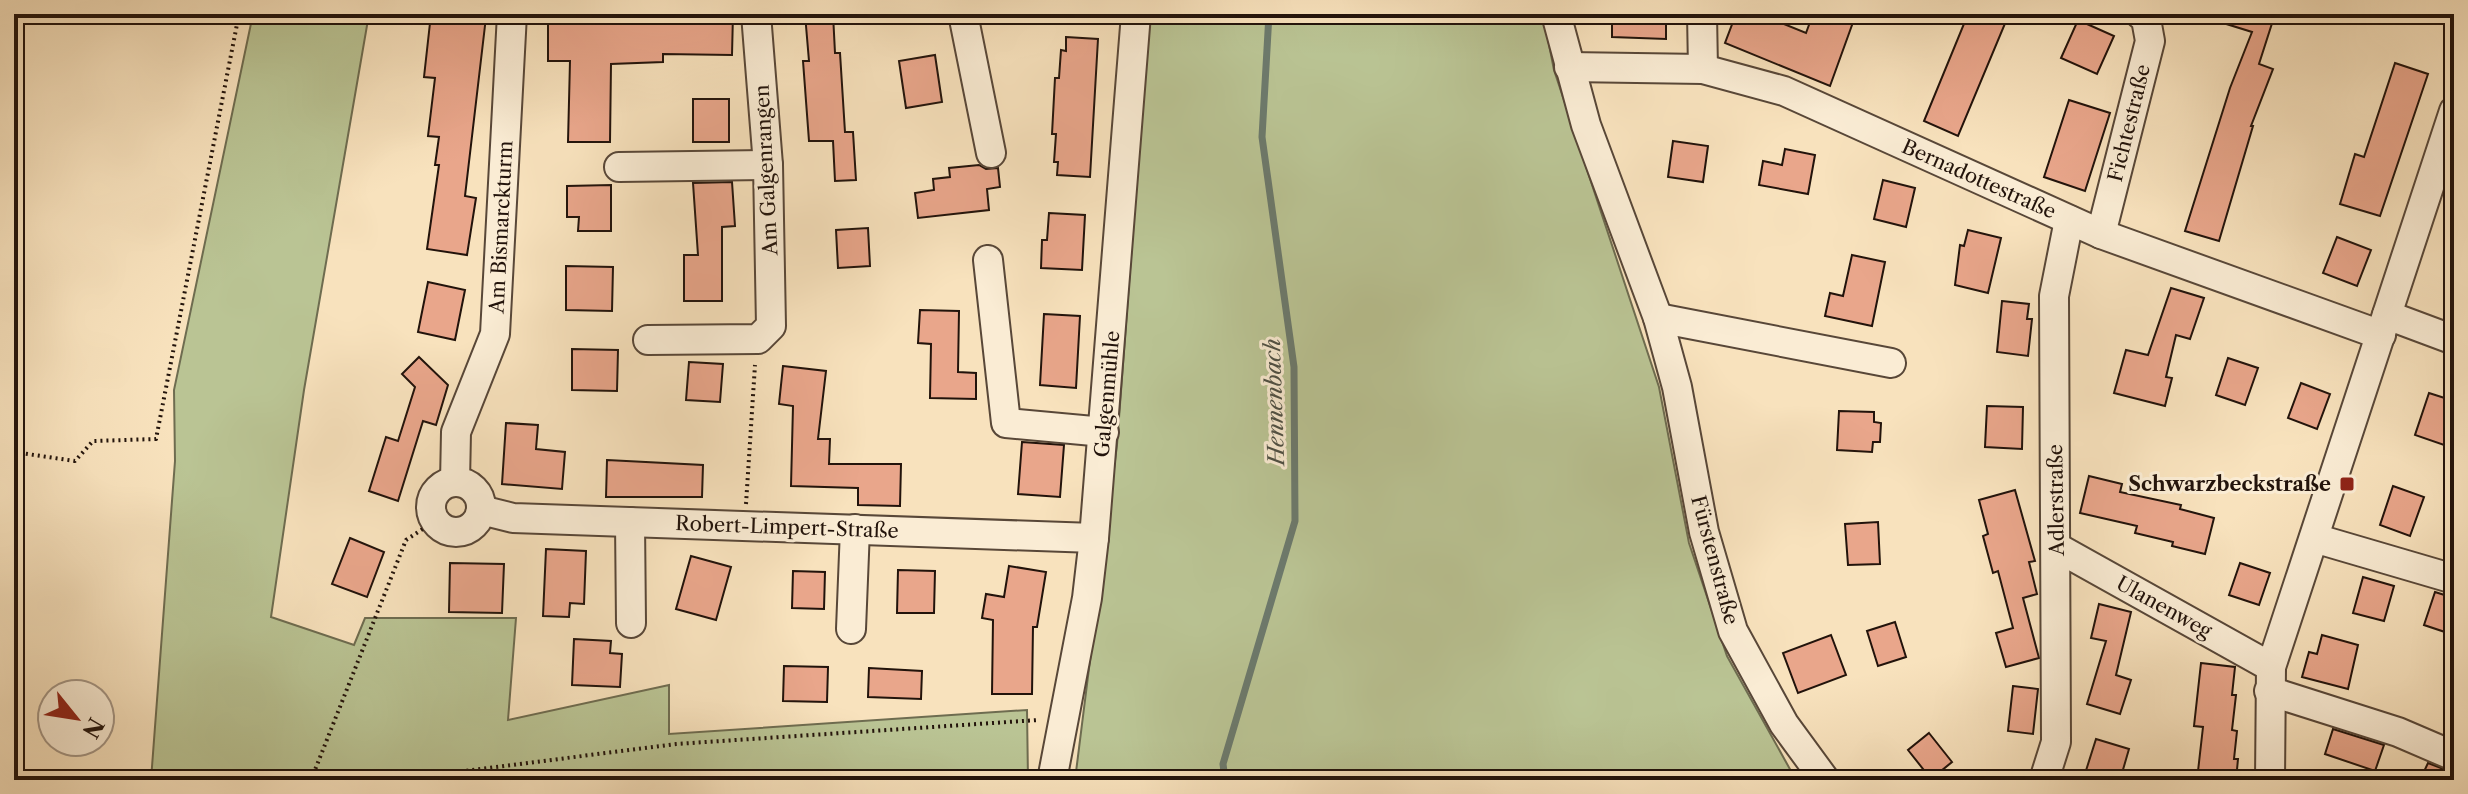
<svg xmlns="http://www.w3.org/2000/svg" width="2468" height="794" font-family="'Libre Caslon Text',serif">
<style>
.green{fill:#bac494;stroke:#6e6c50;stroke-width:2}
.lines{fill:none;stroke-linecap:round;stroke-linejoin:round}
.stream{stroke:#6c7a6d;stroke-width:7}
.building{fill:#e9a68b;stroke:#22130b;stroke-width:2}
.minor-casing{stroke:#584738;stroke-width:32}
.path{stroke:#22130b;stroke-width:4;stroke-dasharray:2 4;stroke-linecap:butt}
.minor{stroke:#faecd4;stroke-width:28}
.poi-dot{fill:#8f2418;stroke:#faecd4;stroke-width:3}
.labels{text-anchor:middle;stroke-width:6;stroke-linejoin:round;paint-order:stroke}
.street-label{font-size:20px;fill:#22130b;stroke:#faecd4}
.poi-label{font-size:20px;font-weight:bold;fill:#22130b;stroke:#faecd4;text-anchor:end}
.water-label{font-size:22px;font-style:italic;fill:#4d4f44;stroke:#faecd4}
</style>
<rect width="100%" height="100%" fill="#f8e2bd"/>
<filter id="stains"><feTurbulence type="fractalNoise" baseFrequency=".0025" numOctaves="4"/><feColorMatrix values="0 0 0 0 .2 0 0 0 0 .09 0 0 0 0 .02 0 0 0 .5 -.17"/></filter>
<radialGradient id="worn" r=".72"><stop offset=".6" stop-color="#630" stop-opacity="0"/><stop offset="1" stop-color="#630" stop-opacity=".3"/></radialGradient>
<!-- green -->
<g class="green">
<path d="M253 14H369L304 390 271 617 354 645 365 618H516L508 720 669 685V734L1027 710 1028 780H151L175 461 174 390Z"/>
<path d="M1149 14H1543L1554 70 1659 387 1689 543 1727 656 1796 780H1075L1117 445Z"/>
</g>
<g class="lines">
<!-- stream -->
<path class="stream" d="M1225 780 1223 764 1295 521 1294 367 1262 137 1269 14"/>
</g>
<!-- building -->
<g class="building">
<path d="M431 14 486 17 465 196 476 198 467 255 427 249 439 165H435L439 137 428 136 435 78 424 77Z"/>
<path d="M548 14H733L732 55 663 54V62L611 64 610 142H568L570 61H548Z"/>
<path d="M805 14H833L835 53H840L845 132H853L856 180 835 181 833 141H809L803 61H809Z"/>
<path d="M1612 14H1666V39L1612 37Z"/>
<path d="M1736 14H1759L1806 33 1813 14H1856L1830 86 1725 43Z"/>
<path d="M1968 14H2009L1958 136 1924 121Z"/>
<path d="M2208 14H2275L2259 64 2273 69 2251 126H2253L2219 241 2185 231 2230 88 2252 32 2207 18Z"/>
<path d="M2078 20 2114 36 2097 74 2061 58Z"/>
<path d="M1066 37 1098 39 1090 177 1057 175 1058 162H1054L1056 134H1052L1055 78H1059L1061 50 1066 51Z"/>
<path d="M935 55 942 102 906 108 899 61Z"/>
<path d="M2395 63 2428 74 2380 216 2340 204 2355 154 2364 157Z"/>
<rect x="693" y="99" width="36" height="43"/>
<path d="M2069 100 2110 113 2085 191 2044 177Z"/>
<path d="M1673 141 1708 146 1703 182 1668 177Z"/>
<path d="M1785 149 1815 155 1808 194 1759 185 1763 161 1782 165Z"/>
<path d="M979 165 986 169 998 168 1000 187 987 189 989 210 918 218 915 193 934 190 933 179 950 177 949 168Z"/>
<path d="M1883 180 1915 188 1906 227 1874 219Z"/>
<path d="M732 182 735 226 722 227V301H684V255H698L693 183Z"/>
<path d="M611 185V231H578L579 217H567V186Z"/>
<path d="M1049 213 1085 215 1082 270 1041 268 1042 240H1047Z"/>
<path d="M868 228 870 266 838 268 836 230Z"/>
<path d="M1968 230 2001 238 1988 293 1955 285 1960 245 1964 246Z"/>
<path d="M2337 237 2371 250 2357 286 2323 273Z"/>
<path d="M1852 255 1885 262 1872 326 1825 316 1830 293 1843 296Z"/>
<path d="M566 266 613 267 612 311 566 310Z"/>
<path d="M428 282 465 290 455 340 418 332Z"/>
<path d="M2171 288 2204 298 2190 339 2176 335 2166 377 2172 378 2165 406 2114 393 2126 350 2148 355Z"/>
<path d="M2002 301 2029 304 2027 319H2032L2028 356 1997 352Z"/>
<path d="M920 310 959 311 958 372 976 373V399L930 398 931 344 918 343Z"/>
<path d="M1044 314 1080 316 1076 388 1040 385Z"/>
<path d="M572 349 618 350 617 391 572 390Z"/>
<path d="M419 357 448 385 436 425 423 421 398 501 369 491 386 437 398 441 415 387 402 374Z"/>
<path d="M2228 358 2258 368 2245 405 2216 395Z"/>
<path d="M689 362 723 364 720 402 686 400Z"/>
<path d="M783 366 826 371 818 439H830L829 464H901L900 506 858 505V488L791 486 793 406 779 404Z"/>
<path d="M2301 383 2330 394 2317 429 2288 418Z"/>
<path d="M2429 393 2454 401V425L2447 446 2415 435Z"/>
<path d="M1987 406 2023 407 2022 449 1985 447Z"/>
<path d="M1839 411 1874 412V422L1881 423 1880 442H1873L1872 452 1837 450Z"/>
<path d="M506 423 538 425 536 449 565 452 562 489 502 484Z"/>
<path d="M1022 442 1064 445 1060 497 1018 494Z"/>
<path d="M607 460 703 465 702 497H606Z"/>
<path d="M2089 476 2122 484 2120 492 2181 505 2180 509 2214 518 2205 554 2172 546 2173 542 2135 533 2137 526 2080 513Z"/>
<path d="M2393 486 2424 497 2410 536 2380 525Z"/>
<path d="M2015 490 2035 561 2029 562 2037 594 2023 598 2039 658 2006 667 1996 633 2013 628 1998 571 1993 573 1983 536 1988 534 1979 500Z"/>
<path d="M1878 522 1880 564 1848 565 1845 524Z"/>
<path d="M350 538 384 552 367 597 332 584Z"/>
<path d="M546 549 586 551 584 604 570 603 569 617 543 616Z"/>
<path d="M691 556 731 567 716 620 676 609Z"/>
<path d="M450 563 504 564 502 613 449 612Z"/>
<path d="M2240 563 2270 573 2259 605 2229 595Z"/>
<path d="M1009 566 1046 572 1037 627H1033L1032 694H992L993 620 982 618 986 594 1004 597Z"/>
<path d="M898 570 935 571 934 613H897Z"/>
<path d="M793 571 825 572 824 609 792 608Z"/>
<path d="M2363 577 2394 586 2384 621 2353 613Z"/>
<path d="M2435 592 2454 598V635L2424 625Z"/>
<path d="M2099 604 2131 612 2116 675 2131 680 2120 714 2087 704 2106 641 2091 638Z"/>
<path d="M1895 622 1906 657 1878 666 1867 631Z"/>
<path d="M1831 635 1846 675 1798 693 1783 653Z"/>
<path d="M2322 635 2358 645 2348 689 2302 677 2309 652 2317 654Z"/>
<path d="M574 639 611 641 610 653 622 654 620 687 572 685Z"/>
<path d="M2201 663 2235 667 2232 695H2236L2232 730 2237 731 2234 759H2238L2236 780H2197L2203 727 2194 726Z"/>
<path d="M784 666 828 667 827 702 783 701Z"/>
<path d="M869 668 922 671 921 699 868 697Z"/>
<path d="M2013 686 2038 689 2033 734 2008 731Z"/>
<path d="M2333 729 2384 745 2375 771 2325 754Z"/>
<path d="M1929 733 1952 762 1931 779 1908 750Z"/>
<path d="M2096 739 2129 749 2120 780H2083Z"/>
<path d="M2428 763 2454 773V780H2420Z"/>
</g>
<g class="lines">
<!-- minor casing -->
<g class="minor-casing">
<g id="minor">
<path d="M963 14 991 153"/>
<path d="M1556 14 1586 125 1658 318 1677 387 1704 532 1733 631 1784 724 1825 780"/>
<path d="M1702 14 1703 69"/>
<path d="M1569 67 1703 69 1784 91 2101 234 2381 335"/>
<path d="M619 167 768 165"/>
<path d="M2101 234 2150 41 2146 19 2140 14"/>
<path d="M988 260 1006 423 1104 432"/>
<path d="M2387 315 2454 340"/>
<path d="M1658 318 1891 363"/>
<path d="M648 340 758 339 771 326 768 165 756 14"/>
<circle cx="456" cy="507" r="25"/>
<path d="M455 482 456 432 495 334 512 14"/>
<path d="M481 510 513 518 1094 538"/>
<path d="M630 522 631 623"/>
<path d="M2314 538 2454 579"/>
<path d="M2056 547 2271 667"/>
<path d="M851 629 855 529"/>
<path d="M2269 691 2398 732 2454 756"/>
<path d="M1052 780 1087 598 1094 538 1136 14"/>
<path d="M2044 780 2056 742 2054 296 2069 220"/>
<path d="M2270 780 2271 667 2454 111"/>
</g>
</g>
<!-- path -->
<g class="path">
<path d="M14 452 75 461 93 441 156 439 239 14"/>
<path d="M746 504 755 365"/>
<path d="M311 780 406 540 435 521"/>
<path d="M395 780 676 744 1038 720"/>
</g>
<!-- minor -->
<use href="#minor" class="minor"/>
</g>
<!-- markers -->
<rect class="poi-dot" x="2339" y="476" width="16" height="16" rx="4"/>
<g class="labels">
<!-- street labels -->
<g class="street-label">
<text transform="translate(2129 123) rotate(-76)" y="7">Fichtestraße</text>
<text transform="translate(766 170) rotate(-93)" y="7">Am Galgenrangen</text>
<text transform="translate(1979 179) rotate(24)" y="7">Bernadottestraße</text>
<text transform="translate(501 227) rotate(-87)" y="7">Am Bismarckturm</text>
<text transform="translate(1107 394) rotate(-85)" y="7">Galgenmühle</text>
<text transform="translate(2056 500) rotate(-91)" y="7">Adlerstraße</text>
<text transform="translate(787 527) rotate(2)" y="7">Robert-Limpert-Straße</text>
<text transform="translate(1715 560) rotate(75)" y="7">Fürstenstraße</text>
<text transform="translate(2164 607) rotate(29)" y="7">Ulanenweg</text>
</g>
<!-- poi labels -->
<g class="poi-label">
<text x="2331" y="491">Schwarzbeckstraße</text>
</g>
<!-- water labels -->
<g class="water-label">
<text transform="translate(1274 402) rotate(-92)" y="8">Hennenbach</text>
</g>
</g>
<!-- margin -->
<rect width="2468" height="794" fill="none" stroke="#f8e2bd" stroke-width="48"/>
<rect x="16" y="16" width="2436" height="762" fill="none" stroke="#22130b" stroke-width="4"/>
<rect x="24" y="24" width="2420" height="746" fill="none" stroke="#22130b" stroke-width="2"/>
<!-- north arrow -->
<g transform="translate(76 718) rotate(120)"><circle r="38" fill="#faecd4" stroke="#a49584" stroke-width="2"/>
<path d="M0-6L14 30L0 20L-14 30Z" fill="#8f2418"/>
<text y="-12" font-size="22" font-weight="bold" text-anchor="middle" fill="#22130b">N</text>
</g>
<rect width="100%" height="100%" filter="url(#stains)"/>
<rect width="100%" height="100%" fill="url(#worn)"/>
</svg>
